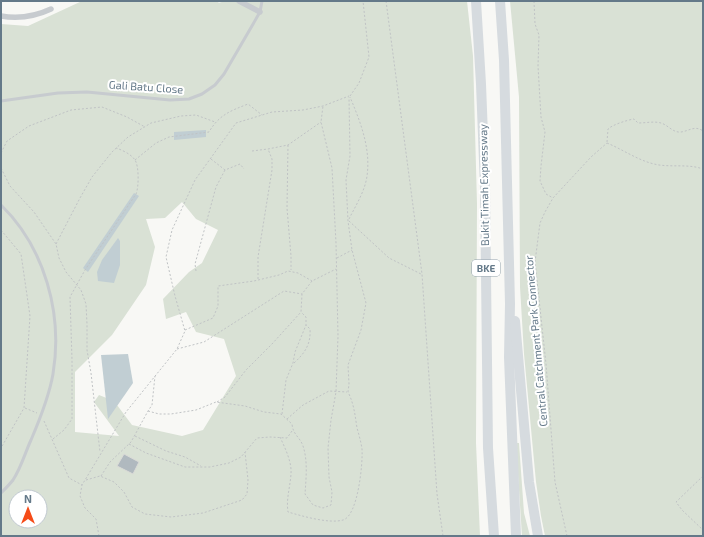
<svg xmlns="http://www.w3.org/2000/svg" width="704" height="537" font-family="'Exo 2',sans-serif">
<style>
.green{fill:#d9e1d5;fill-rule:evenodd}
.water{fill:#c1ced3}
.building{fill:#b0b9bf;stroke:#dadad7}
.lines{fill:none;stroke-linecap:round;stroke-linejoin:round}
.path{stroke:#c0c3c5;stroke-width:1;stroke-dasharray:2 2;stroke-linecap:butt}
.service{stroke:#c7cbcf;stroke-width:3}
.minor{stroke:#c7cbcf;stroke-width:5.5}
.motorway{stroke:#d6dbdf;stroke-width:10}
.labels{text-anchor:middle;stroke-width:4;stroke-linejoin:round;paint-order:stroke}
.shield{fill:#fff;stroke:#92a1ac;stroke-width:1}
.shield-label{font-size:10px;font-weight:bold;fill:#647989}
.street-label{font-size:11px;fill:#647989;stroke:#fff}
</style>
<rect width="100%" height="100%" fill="#f8f8f5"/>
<!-- green -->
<g class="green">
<path d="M82 1H220L218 3 226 1H467L473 56 477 204 476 443 480 536H1V24L28 26ZM182 202 196 219 218 230 202 263 189 272 163 299 166 319 186 312 196 332 224 339 236 376 203 430 182 436 132 425 114 401 99 395 94 402 119 436 75 432V372L112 335 146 285 155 247 146 219 165 218ZM16 497H40V521H16Z"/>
<path d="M510 1H703V536H545L541 516 536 482 524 354 520 287 519 97Z"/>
<path d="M516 443H519L524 513 530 536H522Z"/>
</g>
<!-- water -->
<g class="water">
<path d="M206 130V137L174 140V132Z"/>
<path d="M134 193 139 196 88 272 83 268Z"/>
<path d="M118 238 120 241V265L114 283 98 281 97 272 102 260Z"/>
<path d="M128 354 133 383 108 419 101 355Z"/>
</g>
<!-- building -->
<path class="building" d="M124 454 139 462 133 474 117 466Z"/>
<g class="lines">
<!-- path -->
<g class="path">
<path d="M386 1 422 274 437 494 443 536"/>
<path d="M534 1 535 24 539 35 538 66 541 117 545 132 541 166 540 181 546 194 553 198"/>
<path d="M350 96 359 83 369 57 363 1"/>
<path d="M607 142 608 129C612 125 627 120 634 119L638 123C646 123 654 121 661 123 668 125 673 133 681 132 689 131 695 125 703 131"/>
<path d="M607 143C624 150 640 162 659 165 674 167 689 164 703 169"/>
<path d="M288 145 287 208 291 256V270"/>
<path d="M252 151 268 149 288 145 321 122"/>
<path d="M1 153 7 141 29 126 71 110 102 107 127 117 145 127"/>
<path d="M211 159 225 170 240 164 244 169"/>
<path d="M135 160 156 143 169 137 209 132C219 115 230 111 248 104L262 115"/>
<path d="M1 168 10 186 34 212 56 244 59 258 66 272 81 290 86 304 87 324V350L91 373 100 452"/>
<path d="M349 219C356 205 365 191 367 176 371 148 360 121 350 97"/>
<path d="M349 221 389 258 421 274"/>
<path d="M1 230 21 254 30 316 24 408 1 448"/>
<path d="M56 244 80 198 92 177 112 152 128 137 151 123 181 116 196 115 215 122"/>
<path d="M337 258 352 250"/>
<path d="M196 271 195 264 216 187 225 170"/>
<path d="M258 279V257L272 170V159L268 149"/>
<path d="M185 330 213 318 218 306V286L254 281 279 275 288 271 298 273 312 281"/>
<path d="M177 349 204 342 284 291 302 294"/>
<path d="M294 363C305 353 311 344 310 329L306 325"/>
<path d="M217 402 225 397 246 370 272 344 301 312 302 294 312 281 336 269"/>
<path d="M25 408 37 413"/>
<path d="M148 411 159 414H171L196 410 216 402 245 406 264 412 281 414 292 424C293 435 300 437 303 446 308 461 306 479 305 494L313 505 323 508 331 505 332 492 329 477 328 448 331 420 336 392 338 336 336 243 332 168 321 122 323 106"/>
<path d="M282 414 286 380 293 363 295 352 306 325V317L301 312"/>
<path d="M287 419 303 405 329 391 347 392"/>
<path d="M44 421 69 478 82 485"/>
<path d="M135 436 166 451 185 457 201 466"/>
<path d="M280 437C285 448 292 462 291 474 290 488 286 499 288 512 302 516 329 524 343 520 358 516 363 463 362 449 361 442 359 435 357 428 355 415 354 404 348 392L349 384 348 365 361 330 366 303 352 250 348 221 346 180 350 156 349 97"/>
<path d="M53 439 64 430 72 419V360L70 297 85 270 136 194C139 187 139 166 135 160 131 154 122 150 116 148"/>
<path d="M129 444 146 453 185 467H210L229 463 241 457 257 438 270 437 287 438 292 431"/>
<path d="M101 476 110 462 131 442 148 411 152 405 155 376"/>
<path d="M703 476 676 502 682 510 703 530"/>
<path d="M86 480 100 476 114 482 124 492 132 507 145 514 171 517 203 513 242 500 247 494 248 480 245 452"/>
<path d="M99 536 96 519 85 508 80 496 82 485 126 412 177 349 185 331 175 296 166 257 172 230 195 180 236 123 272 112 303 110 323 106 349 96"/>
<path d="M567 536 555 482 546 364 535 262 540 223 545 212 553 198 591 157 607 143"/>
</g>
<!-- service -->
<g class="service">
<path d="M1 101 58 93 87 92 170 100 189 99 202 94 215 85 224 74 260 12 262 1"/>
<path d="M1 205C45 248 63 314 53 374 49 397 40 419 31 440 25 453 21 468 13 480 10 484 5 489 1 493"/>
</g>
<!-- minor -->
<g class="minor">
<path d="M239 1 260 12"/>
<path d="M1 16C18 19 36 16 51 9"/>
</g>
<!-- motorway -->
<g class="motorway">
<path d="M476 1 481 84 485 187 488 448 494 536"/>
<path d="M500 1 504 60 510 304 509 357 516 536"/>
<path d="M515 321 529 482 538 536"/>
</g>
</g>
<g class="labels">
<!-- shield labels -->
<rect class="shield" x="472" y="260" width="28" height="16" rx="3"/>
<g class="shield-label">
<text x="486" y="272">BKE</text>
</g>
<!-- street labels -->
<g class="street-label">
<text transform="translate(146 87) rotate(4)" y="4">Gali Batu Close</text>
<text transform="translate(484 185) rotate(-91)" y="4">Bukit Timah Expressway</text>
<text transform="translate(536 341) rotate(-95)" y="4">Central Catchment Park Connector</text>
</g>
</g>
<!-- border -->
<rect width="704" height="537" fill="none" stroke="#647989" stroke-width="4"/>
<!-- north arrow -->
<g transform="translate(28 509)"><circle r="19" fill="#ffffff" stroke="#c1c9d0"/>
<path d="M0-3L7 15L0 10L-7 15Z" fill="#f54b18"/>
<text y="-6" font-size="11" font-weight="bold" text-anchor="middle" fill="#647989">N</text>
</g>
</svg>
